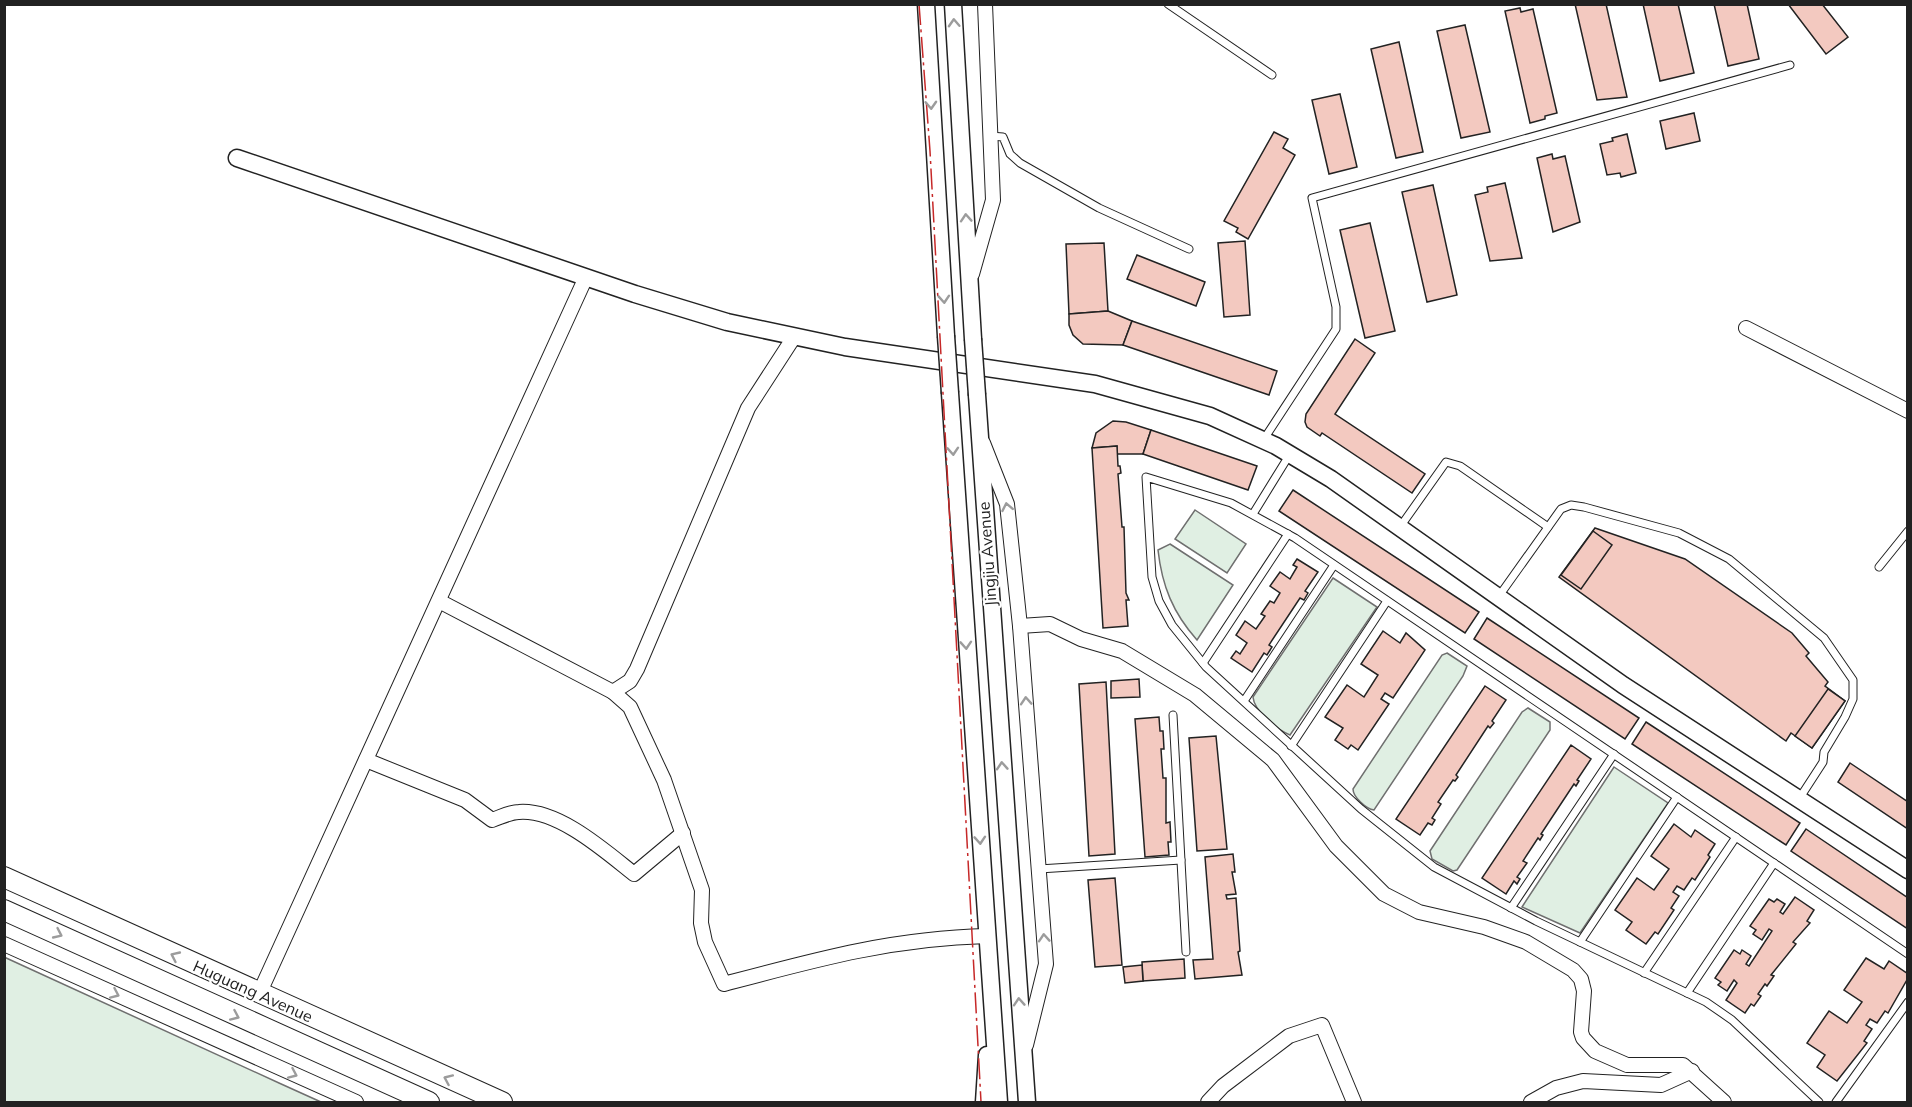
<svg xmlns="http://www.w3.org/2000/svg" width="1912" height="1107" font-family="Mulish,sans-serif">
<style>
.green{fill:#e0efe3;stroke:#6f6f6f;stroke-width:1.5}
.building{fill:#f3c9c0;stroke:#222;stroke-width:1.5}
.lines{fill:none;stroke-linecap:round;stroke-linejoin:round}
.service-casing{stroke:#222;stroke-width:9}
.minor-casing{stroke:#222;stroke-width:16}
.tertiary-casing{stroke:#222;stroke-width:19}
.secondary-casing{stroke:#222;stroke-width:22}
.service{stroke:#fff;stroke-width:7}
.minor{stroke:#fff;stroke-width:14}
.tertiary{stroke:#fff;stroke-width:16}
.secondary{stroke:#fff;stroke-width:20}
.tertiary-bridge-casing{stroke:#222;stroke-width:19;stroke-linecap:butt}
.tertiary-bridge{stroke:#fff;stroke-width:16}
.power{stroke:#c62828;stroke-width:1.5;stroke-dasharray:21 4.5 3 4.5;stroke-linecap:butt}
.oneway{stroke:#9c9c9c}
.labels{text-anchor:middle;stroke-width:4.5;stroke-linejoin:round;paint-order:stroke}
.street-label{font-size:16px;fill:#222;stroke:#fff}
</style>
<rect width="100%" height="100%" fill="#fff"/>
<!-- green -->
<g class="green">
<path d="M1195 510 1246 544 1227 573 1175 539Z"/>
<path d="M1170 544 1233 585 1197 640C1173 613 1162 586 1158 550Z"/>
<path d="M1333 578 1377 607 1290 735C1277 730 1254 711 1253 697Z"/>
<path d="M1447 653 1467 666 1463 676 1374 810C1366 809 1353 797 1353 789L1442 655Z"/>
<path d="M1528 708 1550 722V730L1457 870 1453 871 1432 859 1430 851 1522 712Z"/>
<path d="M1614 767 1668 803 1580 933 1522 907Z"/>
<path d="M4 957 279 1083 321 1102H5Z"/>
</g>
<!-- building -->
<g class="building">
<path d="M1575 4H1606L1627 97 1597 100Z"/>
<path d="M1643 4H1678L1694 73 1660 81Z"/>
<path d="M1714 4H1747L1759 59 1728 66Z"/>
<path d="M1788 4H1822L1848 37 1826 54Z"/>
<path d="M1520 8 1521 12 1533 9 1557 113 1545 116V119L1530 123 1505 11Z"/>
<path d="M1465 25 1490 132 1461 138 1437 31Z"/>
<path d="M1399 42 1423 152 1396 158 1371 49Z"/>
<path d="M1340 94 1357 167 1329 174 1312 100Z"/>
<path d="M1694 113 1700 141 1666 149 1660 121Z"/>
<path d="M1274 132 1288 139 1283 148 1295 155 1248 239 1236 232 1238 228 1224 221Z"/>
<path d="M1627 134 1636 173 1621 177 1620 173 1607 175 1600 144 1613 141 1612 138Z"/>
<path d="M1552 154 1553 159 1565 156 1580 222 1553 232 1537 158Z"/>
<path d="M1505 183 1522 258 1490 261 1475 195 1488 192 1487 187Z"/>
<path d="M1433 185 1457 295 1427 302 1402 192Z"/>
<path d="M1370 223 1395 331 1365 338 1340 230Z"/>
<path d="M1245 241 1250 315 1224 317 1218 243Z"/>
<path d="M1104 243 1108 311 1069 314 1066 244Z"/>
<path d="M1137 255 1205 282 1196 306 1127 279Z"/>
<path d="M1108 311 1132 321 1123 345 1083 344 1073 335 1069 325V314Z"/>
<path d="M1132 321 1277 371 1269 395 1123 345Z"/>
<path d="M1355 339 1375 353 1335 414 1425 474 1412 493 1322 433 1320 436 1307 427 1305 422 1306 414Z"/>
<path d="M1113 421 1126 422 1151 430 1143 454H1117V446L1092 448 1096 433Z"/>
<path d="M1151 430 1257 466 1248 490 1143 454Z"/>
<path d="M1117 446 1118 466H1120L1121 473 1118 474 1122 527H1124L1126 593 1129 600H1126L1128 626 1103 628 1092 448Z"/>
<path d="M1293 490 1479 612 1465 633 1279 511Z"/>
<path d="M1595 528 1685 559 1792 633 1809 653 1806 656 1828 682 1825 686 1845 701 1812 748 1791 733 1786 741 1559 577Z"/>
<path d="M1593 531 1612 545 1581 589 1561 575Z"/>
<path d="M1297 559 1318 572 1305 591 1308 593 1304 600 1300 598 1269 645 1272 647 1267 655 1264 653 1252 672 1231 658 1236 651 1240 654 1247 643 1236 635 1245 621 1256 629 1265 616 1261 614 1270 601 1274 603 1280 593 1270 586 1280 572 1290 579 1297 567 1293 565Z"/>
<path d="M1487 618 1639 718 1625 739 1474 639Z"/>
<path d="M1383 631 1400 643 1406 633 1425 650 1393 698 1385 693 1381 699 1389 704 1358 750 1351 745 1348 749 1335 740 1343 728 1325 717 1347 685 1364 697 1378 675 1361 664Z"/>
<path d="M1139 679 1140 697 1111 698V681Z"/>
<path d="M1106 682 1115 854 1089 856 1079 684Z"/>
<path d="M1485 686 1506 700 1492 721 1494 723 1490 728 1488 726 1456 775 1458 777 1455 781 1453 780 1438 802 1441 804 1432 818 1435 820 1432 825 1428 823 1420 835 1396 819Z"/>
<path d="M1828 689 1845 701 1812 748 1795 736Z"/>
<path d="M1159 717 1160 731H1163L1164 749H1161L1163 778H1166V823L1170 822 1171 842H1168L1169 855 1145 857 1135 719Z"/>
<path d="M1646 722 1800 823 1786 845 1632 744Z"/>
<path d="M1216 736 1227 849 1197 851 1189 738Z"/>
<path d="M1571 745 1591 759 1577 780 1579 781 1576 786 1574 784 1541 834 1543 835 1540 840 1538 838 1523 861 1527 863 1517 877 1520 879 1517 884 1514 881 1506 894 1482 878Z"/>
<path d="M1850 763 1908 802V829L1838 782Z"/>
<path d="M1674 824 1691 837 1695 830 1715 844 1708 855 1710 857 1695 880 1692 878 1684 890 1677 886 1673 892 1679 896 1671 908 1674 910 1658 934 1655 932 1646 944 1626 930 1632 922 1615 910 1637 878 1654 890 1669 869 1651 856Z"/>
<path d="M1806 829 1908 898V929L1791 851Z"/>
<path d="M1233 854 1235 872H1232L1236 894 1226 895 1227 899 1236 898 1240 951 1238 952 1242 975 1195 979 1193 960 1213 959 1205 857Z"/>
<path d="M1115 878 1122 965 1095 967 1088 880Z"/>
<path d="M1795 897 1814 910 1807 921 1810 923 1793 942 1796 944 1771 975 1774 976 1767 986 1765 984 1758 994 1761 996 1754 1006 1751 1004 1745 1013 1726 1000 1737 983 1734 980 1727 991 1718 985 1721 982 1715 978 1734 950 1740 954 1742 950 1751 956 1746 964 1749 966 1772 931 1769 929 1762 940 1753 934 1756 930 1750 926 1769 899 1774 902 1777 899 1785 904 1780 912 1783 914Z"/>
<path d="M1866 958 1884 969 1889 961 1908 974V978L1888 1013 1885 1011 1877 1023 1870 1019 1866 1025 1872 1029 1864 1041 1867 1043 1837 1081 1817 1067 1825 1055 1807 1043 1829 1011 1847 1023 1862 1002 1844 990Z"/>
<path d="M1184 959 1185 978 1143 981 1142 962Z"/>
<path d="M1142 965 1143 981 1125 983 1123 967Z"/>
</g>
<g class="lines">
<!-- service casing -->
<g class="service-casing">
<g id="service">
<path d="M1168 4 1272 75"/>
<path d="M990 136 1003 137 1010 154 1020 163 1099 208 1189 249"/>
<path d="M1264 439 1336 329V307L1312 198 1790 65"/>
<path d="M1253 514 1290 454"/>
<path d="M1400 527 1446 462 1460 466 1548 527"/>
<path d="M1879 567 1908 531"/>
<path d="M1499 596 1561 509 1571 505 1584 507 1679 533 1729 559 1824 638 1853 680V699L1845 717 1824 752 1823 762 1799 799"/>
<path d="M1203 663 1288 534"/>
<path d="M1244 701 1334 565"/>
<path d="M1173 715 1186 952"/>
<path d="M1291 746 1387 601"/>
<path d="M1039 869 1181 860"/>
<path d="M1511 908 1614 754"/>
<path d="M1580 942 1677 797"/>
<path d="M1644 973 1736 837"/>
<path d="M1687 993 1774 863"/>
<path d="M1819 1102 1732 1020 1706 1002 1536 921 1434 867 1361 809 1206 667 1172 625 1159 601 1152 577 1146 477 1231 503 1295 538 1908 954"/>
<path d="M1836 1102 1908 1002"/>
</g>
</g>
<!-- minor casing -->
<g class="minor-casing">
<g id="minor">
<path d="M972 274 993 200 985 4"/>
<path d="M1746 328 1908 411"/>
<path d="M983 443 1007 504 1020 626 1046 964 1026 1045"/>
<path d="M439 601 613 692 630 681 637 669 748 408 794 337"/>
<path d="M1020 626 1050 624 1081 639 1122 651 1195 695 1273 760 1336 846 1384 894 1419 912 1484 927 1526 942 1573 970 1581 979 1584 991 1581 1032 1583 1038 1595 1051 1627 1065H1683L1724 1102"/>
<path d="M613 692 630 707 664 780 702 890 701 923 705 942 724 984C814 960 893 938 987 936"/>
<path d="M366 760 465 800 492 820C501 817 510 812 519 812 558 809 605 851 634 874L683 833"/>
<path d="M4 944 356 1102"/>
<path d="M259 994 586 277"/>
<path d="M1208 1102 1223 1086 1289 1036 1322 1025 1354 1102"/>
<path d="M1531 1102 1556 1088 1583 1081 1661 1085 1692 1071"/>
</g>
</g>
<!-- tertiary casing -->
<g class="tertiary-casing">
<g id="tertiary">
<path d="M926 4 946 336"/>
<path d="M953 4 973 339"/>
<path d="M237 158 635 294 727 322 845 347 1095 384 1210 416 1276 446 1331 479 1623 685 1908 870"/>
<path d="M950 393 999 1102"/>
<path d="M977 395 1027 1102"/>
<path d="M984 1102 987 1055"/>
</g>
</g>
<!-- secondary casing -->
<g class="secondary-casing">
<g id="secondary">
<path d="M4 877 502 1102"/>
<path d="M4 910 429 1102"/>
</g>
</g>
<!-- service -->
<use href="#service" class="service"/>
<!-- minor -->
<use href="#minor" class="minor"/>
<!-- tertiary -->
<use href="#tertiary" class="tertiary"/>
<!-- secondary -->
<use href="#secondary" class="secondary"/>
<!-- tertiary-bridge casing -->
<g class="tertiary-bridge-casing">
<g id="tertiary-bridge">
<path d="M946 336 950 393"/>
<path d="M973 339 977 395"/>
</g>
</g>
<!-- tertiary-bridge -->
<use href="#tertiary-bridge" class="tertiary-bridge"/>
<!-- power -->
<path class="power" d="M919 4 930 151 981 1102"/>
</g>
<!-- one-way arrows -->
<defs><path id="oneway-chevron" d="M-2-3.5L2.5 0L-2 3.5" fill="none" stroke-width="1.6" stroke-linecap="round" stroke-linejoin="round" transform="scale(1.5)"/></defs>
<g class="oneway">
<use href="#oneway-chevron" transform="translate(954 23) rotate(-93)"/>
<use href="#oneway-chevron" transform="translate(931 105) rotate(87)"/>
<use href="#oneway-chevron" transform="translate(966 218) rotate(-94)"/>
<use href="#oneway-chevron" transform="translate(944 299) rotate(86)"/>
<use href="#oneway-chevron" transform="translate(953 451) rotate(86)"/>
<use href="#oneway-chevron" transform="translate(1007 507) rotate(-101)"/>
<use href="#oneway-chevron" transform="translate(966 645) rotate(86)"/>
<use href="#oneway-chevron" transform="translate(1026 701) rotate(-94)"/>
<use href="#oneway-chevron" transform="translate(1002 766) rotate(-94)"/>
<use href="#oneway-chevron" transform="translate(980 840) rotate(86)"/>
<use href="#oneway-chevron" transform="translate(58 934) rotate(25)"/>
<use href="#oneway-chevron" transform="translate(1044 938) rotate(-94)"/>
<use href="#oneway-chevron" transform="translate(175 956) rotate(-155)"/>
<use href="#oneway-chevron" transform="translate(115 994) rotate(24)"/>
<use href="#oneway-chevron" transform="translate(1019 1002) rotate(-94)"/>
<use href="#oneway-chevron" transform="translate(235 1016) rotate(24)"/>
<use href="#oneway-chevron" transform="translate(293 1074) rotate(24)"/>
<use href="#oneway-chevron" transform="translate(448 1079) rotate(-156)"/>
</g>
<g class="labels">
<!-- street labels -->
<g class="street-label">
<text transform="translate(987 554) rotate(-94)" y="6">Jingjiu Avenue</text>
<text transform="translate(253 991) rotate(24)" y="6">Huguang Avenue</text>
</g>
</g>
<!-- border -->
<rect width="1912" height="1107" fill="none" stroke="#222222" stroke-width="12"/>
</svg>
